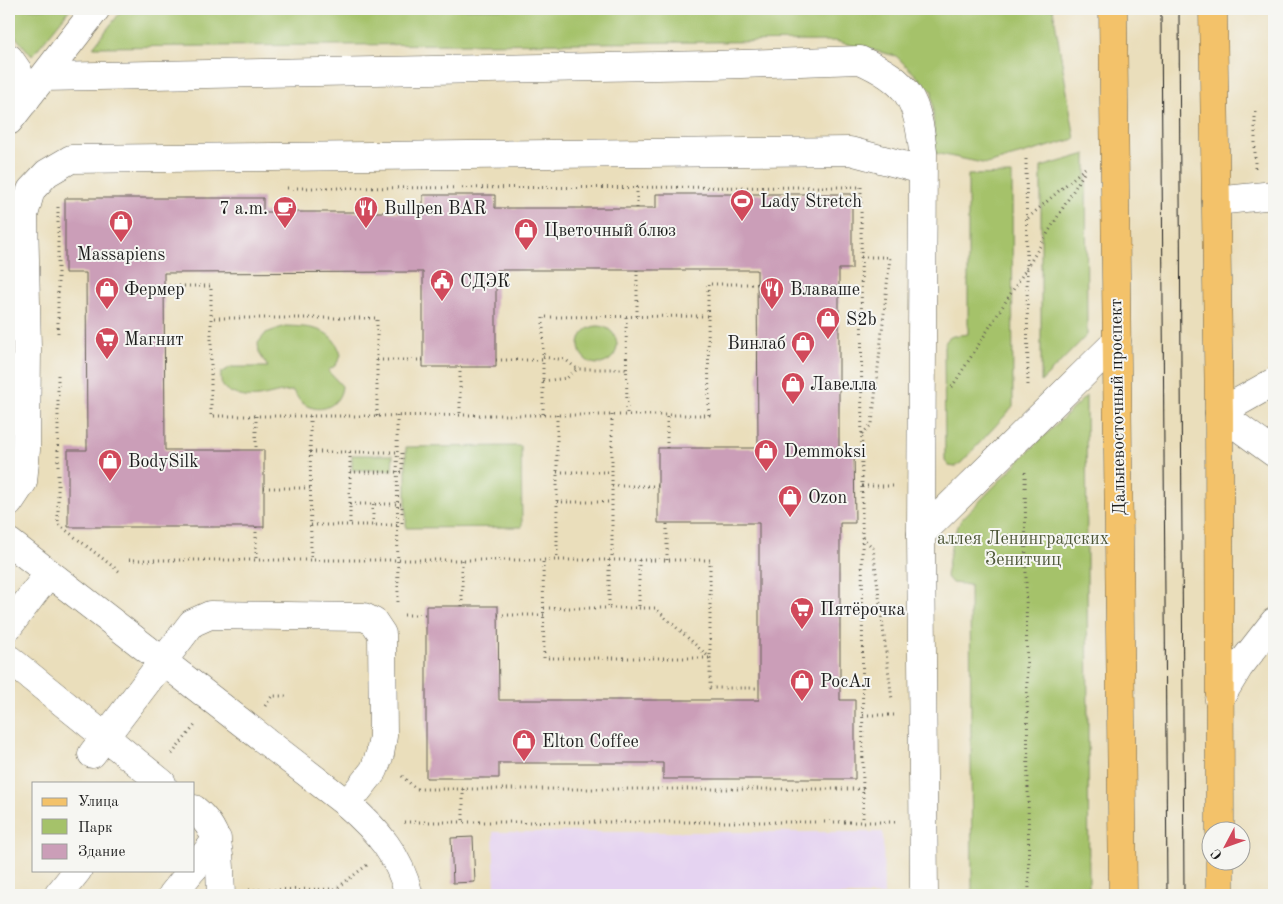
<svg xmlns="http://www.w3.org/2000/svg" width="1283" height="904" font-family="'Old Standard TT',serif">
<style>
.built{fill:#e5d3f1}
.green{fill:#a5c26a;stroke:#606f43}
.building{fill:#cb9eb8}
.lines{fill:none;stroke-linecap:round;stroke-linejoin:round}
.minor-casing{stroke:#646054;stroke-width:29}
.major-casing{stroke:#646054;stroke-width:29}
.path{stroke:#646054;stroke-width:3;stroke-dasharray:1 4;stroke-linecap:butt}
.minor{stroke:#fff;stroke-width:28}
.major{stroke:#f3c26a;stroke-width:28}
.tram{stroke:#1c1c1c;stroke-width:1}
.labels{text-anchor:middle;stroke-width:4;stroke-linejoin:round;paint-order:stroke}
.poi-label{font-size:18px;fill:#1c1c1c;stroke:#f6f6f2;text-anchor:start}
.street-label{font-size:18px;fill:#1c1c1c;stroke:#f6f6f2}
.park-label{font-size:18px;fill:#4c5637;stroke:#f6f6f2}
</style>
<rect width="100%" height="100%" fill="#f6f6f2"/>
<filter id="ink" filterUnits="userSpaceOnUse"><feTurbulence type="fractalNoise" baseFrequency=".02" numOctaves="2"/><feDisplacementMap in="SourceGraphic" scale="10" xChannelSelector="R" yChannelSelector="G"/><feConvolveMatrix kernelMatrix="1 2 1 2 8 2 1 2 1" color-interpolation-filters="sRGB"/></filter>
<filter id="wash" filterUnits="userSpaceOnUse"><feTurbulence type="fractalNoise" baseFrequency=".0096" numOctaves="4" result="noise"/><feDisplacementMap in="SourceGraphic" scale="20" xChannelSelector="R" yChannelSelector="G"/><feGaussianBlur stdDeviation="1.12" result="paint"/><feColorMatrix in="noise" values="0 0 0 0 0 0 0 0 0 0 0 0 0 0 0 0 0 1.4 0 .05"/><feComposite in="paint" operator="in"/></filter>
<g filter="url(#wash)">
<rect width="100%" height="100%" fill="#eadebb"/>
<!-- built -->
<path class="built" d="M493 832H883L884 895H495Z"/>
<!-- green -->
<g class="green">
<path d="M9 9H70L32 56 9 29Z"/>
<path d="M123 9H1053L1075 139 987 164 935 153 932 91 896 56 835 41 93 47Z"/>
<path d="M1086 154 1087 335 1041 382V167Z"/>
<path d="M1012 174 1013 407 961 463 955 467 949 466 945 461 944 346C948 333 958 336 968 334V175Z"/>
<circle cx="598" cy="345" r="19"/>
<path d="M285 326C311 327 333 327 341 355L336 365 328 371 342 386C341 402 326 413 310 407 302 405 297 397 293 391 269 391 256 405 230 392 222 388 220 383 221 373L231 367H268L259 353 258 343 266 333Z"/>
<path d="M1086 396 1089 895H972L970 585 952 583 946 576 953 537 961 520 1036 444Z"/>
<path d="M521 446 522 527 406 528V447Z"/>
<path d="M352 455H393L392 470H352Z"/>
</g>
<g id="blocks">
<!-- building -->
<g class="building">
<path d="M656 194H852V269H839V448H854L855 523H840V700H855V779H663V763H499V778H426V606H498L499 700H759V523H658V448H758L757 270H496V367H423V272L164 273 165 450H264V527H68V450H87L86 273H65V198H263V212H423V195H495V208H656Z"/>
<path d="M473 837 475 882 453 883 451 838Z"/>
</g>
</g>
</g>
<g filter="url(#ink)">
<use href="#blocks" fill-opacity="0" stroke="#646054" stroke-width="1"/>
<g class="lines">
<!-- minor casing -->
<g class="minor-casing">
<g id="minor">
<path d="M9 58 18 71 25 101"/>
<path d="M44 77 713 65 860 60C910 82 917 100 923 151L921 534"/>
<path d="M9 121 96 9"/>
<path d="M1216 201 1274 195"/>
<path d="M1274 382 1219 413 1274 453"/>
<path d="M9 503 23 482 26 450 27 349 24 215 31 190 47 173 71 159 850 151 922 170"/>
<path d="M9 542 347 804C378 831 399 855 409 895"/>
<path d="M9 626 49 573"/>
<path d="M9 659 162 783"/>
<path d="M1219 700 1239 667 1274 622"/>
<path d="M92 754 192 623 210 615 364 617 374 622 382 634 383 736 380 754 374 770 347 804"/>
<path d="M194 809C224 834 219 859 221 895"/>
<path d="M194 868 217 839"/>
<path d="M58 895 78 870"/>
<path d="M172 895 192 870"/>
<path d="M924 895 921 534 1117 341"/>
</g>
</g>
<!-- major casing -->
<g class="major-casing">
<g id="major">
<path d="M1113 9 1123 895"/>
<path d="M1213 9 1219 413 1220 832"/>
<path d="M1220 862V895"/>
</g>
</g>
<!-- path -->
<g class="path">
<path d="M1255 112V169"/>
<path d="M1026 159 1028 388"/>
<path d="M861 187 863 822"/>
<path d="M287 188 861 187"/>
<path d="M58 207V336"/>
<path d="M637 208V186"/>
<path d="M1028 218 1085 168"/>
<path d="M861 257H890"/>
<path d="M637 270V316"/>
<path d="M164 286H211V318"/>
<path d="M708 316V284H757"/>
<path d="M626 317 627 415"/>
<path d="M543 357 566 360 577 369H627"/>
<path d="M377 360H423"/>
<path d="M496 360H543"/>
<path d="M460 367V416"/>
<path d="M58 375V524L120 572"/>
<path d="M543 381 567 378 577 369"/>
<path d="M952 387 1028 266 1085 171"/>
<path d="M557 415V560"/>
<path d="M612 415V559"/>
<path d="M256 416V450"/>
<path d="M310 416 311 560"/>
<path d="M377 416V318H211V416H377C432 415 488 415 543 415 598 415 654 415 709 415L708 316 543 317V415"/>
<path d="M397 416 398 605"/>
<path d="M862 434 872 424 890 257"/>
<path d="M667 448V415"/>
<path d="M310 452H397"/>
<path d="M350 452V525"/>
<path d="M350 472H402V451"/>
<path d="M557 472H612"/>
<path d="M1025 472 1029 895"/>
<path d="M612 486H659"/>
<path d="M862 486H893"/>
<path d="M264 488H311"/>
<path d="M557 502H612"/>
<path d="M350 504H402V525"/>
<path d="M373 504V525"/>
<path d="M311 525H397"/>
<path d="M256 527V560"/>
<path d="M862 537 873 548 892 700"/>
<path d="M129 560H710V658H544L543 560"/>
<path d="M462 560V606"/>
<path d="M609 560V608"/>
<path d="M639 560V608"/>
<path d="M667 560V523"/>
<path d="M544 608H655L710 658V688H759"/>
<path d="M404 615H425"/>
<path d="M498 615H544"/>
<path d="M265 706 272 696H287"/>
<path d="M863 715H895"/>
<path d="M172 754 196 724"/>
<path d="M402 776 416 789H863"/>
<path d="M463 789V822"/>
<path d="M404 822H895"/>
<path d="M249 890 336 889 367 865"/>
</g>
<!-- minor -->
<use href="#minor" class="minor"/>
<!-- major -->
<use href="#major" class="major"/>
<!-- tram -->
<g class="tram">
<path d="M1161 9 1167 895"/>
<path d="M1179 9 1184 895"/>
</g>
</g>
</g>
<!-- icons -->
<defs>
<g id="stadium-pin" transform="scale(1.25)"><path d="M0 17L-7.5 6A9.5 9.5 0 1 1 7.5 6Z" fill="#d1495b" stroke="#f6f6f2"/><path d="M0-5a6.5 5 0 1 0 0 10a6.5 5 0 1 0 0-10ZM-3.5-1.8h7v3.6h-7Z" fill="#fff"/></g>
<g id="cafe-pin" transform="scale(1.25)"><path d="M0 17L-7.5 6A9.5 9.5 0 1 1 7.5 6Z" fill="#d1495b" stroke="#f6f6f2"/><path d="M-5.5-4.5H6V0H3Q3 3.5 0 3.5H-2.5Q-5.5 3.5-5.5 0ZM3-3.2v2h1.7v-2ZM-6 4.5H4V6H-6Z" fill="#fff"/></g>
<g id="restaurant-pin" transform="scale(1.25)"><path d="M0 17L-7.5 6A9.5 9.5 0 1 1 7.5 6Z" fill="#d1495b" stroke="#f6f6f2"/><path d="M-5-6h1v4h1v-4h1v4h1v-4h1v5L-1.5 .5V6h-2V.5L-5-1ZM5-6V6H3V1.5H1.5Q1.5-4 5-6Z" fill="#fff"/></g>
<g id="shop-pin" transform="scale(1.25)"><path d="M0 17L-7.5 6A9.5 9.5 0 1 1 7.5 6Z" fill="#d1495b" stroke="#f6f6f2"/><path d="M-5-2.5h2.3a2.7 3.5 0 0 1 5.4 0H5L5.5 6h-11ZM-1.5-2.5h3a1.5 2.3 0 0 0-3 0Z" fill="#fff"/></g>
<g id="civic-pin" transform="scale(1.25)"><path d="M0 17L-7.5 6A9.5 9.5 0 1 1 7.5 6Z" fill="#d1495b" stroke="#f6f6f2"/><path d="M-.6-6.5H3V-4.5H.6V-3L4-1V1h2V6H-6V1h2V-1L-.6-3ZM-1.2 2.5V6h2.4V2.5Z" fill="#fff"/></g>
<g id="supermarket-pin" transform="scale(1.25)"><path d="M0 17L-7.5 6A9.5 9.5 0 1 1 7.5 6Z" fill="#d1495b" stroke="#f6f6f2"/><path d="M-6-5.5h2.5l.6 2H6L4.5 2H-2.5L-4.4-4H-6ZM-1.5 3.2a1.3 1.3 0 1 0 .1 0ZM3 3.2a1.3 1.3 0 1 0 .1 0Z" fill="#fff"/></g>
</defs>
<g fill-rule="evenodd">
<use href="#stadium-pin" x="742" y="201"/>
<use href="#cafe-pin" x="285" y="208"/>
<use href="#restaurant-pin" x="366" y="208"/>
<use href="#shop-pin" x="121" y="222"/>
<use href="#shop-pin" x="526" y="230"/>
<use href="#civic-pin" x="442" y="281"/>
<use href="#shop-pin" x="107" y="289"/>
<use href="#restaurant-pin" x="772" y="289"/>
<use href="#shop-pin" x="828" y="319"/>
<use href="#supermarket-pin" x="107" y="339"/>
<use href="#shop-pin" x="803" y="343"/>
<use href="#shop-pin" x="793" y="384"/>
<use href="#shop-pin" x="766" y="451"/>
<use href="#shop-pin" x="110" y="461"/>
<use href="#shop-pin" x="790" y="497"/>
<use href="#supermarket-pin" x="802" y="609"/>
<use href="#shop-pin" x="802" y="681"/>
<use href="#shop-pin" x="524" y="741"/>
</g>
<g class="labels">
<!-- poi labels -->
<g class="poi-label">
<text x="760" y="207">Lady Stretch</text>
<text x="268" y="214" text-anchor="end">7 a.m.</text>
<text x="384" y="214">Bullpen BAR</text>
<text x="544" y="236">Цветочный блюз</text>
<text x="121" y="260" text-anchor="middle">Massapiens</text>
<text x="460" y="287">СДЭК</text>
<text x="124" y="295">Фермер</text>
<text x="790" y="295">Влаваше</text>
<text x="846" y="325">S2b</text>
<text x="124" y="345">Магнит</text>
<text x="786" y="349" text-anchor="end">Винлаб</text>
<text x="810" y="390">Лавелла</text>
<text x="784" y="457">Demmoksi</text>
<text x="128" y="467">BodySilk</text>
<text x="808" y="503">Ozon</text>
<text x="820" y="615">Пятёрочка</text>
<text x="820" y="687">РосАл</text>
<text x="542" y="747">Elton Coffee</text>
</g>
<!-- street labels -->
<g class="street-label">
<text transform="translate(1117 407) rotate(-91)" y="6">Дальневосточный проспект</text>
</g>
<!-- park labels -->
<g class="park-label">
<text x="1023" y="544">аллея Ленинградских<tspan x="1023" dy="21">Зенитчиц</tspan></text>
</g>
</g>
<!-- margin -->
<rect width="1283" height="904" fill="none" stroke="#f6f6f2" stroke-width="30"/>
<!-- legend -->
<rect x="32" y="782" width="162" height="90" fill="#f6f6f2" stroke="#9f9f9c"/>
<rect x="42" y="798" width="25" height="8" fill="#f3c26a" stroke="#9f9f9c"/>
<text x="78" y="806" font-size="15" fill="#1c1c1c">Улица</text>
<rect x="42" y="819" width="25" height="15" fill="#a5c26a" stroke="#9f9f9c"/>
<text x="78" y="832" font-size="15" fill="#1c1c1c">Парк</text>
<rect x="42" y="844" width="25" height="15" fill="#cb9eb8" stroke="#9f9f9c"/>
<text x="78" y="856" font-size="15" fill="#1c1c1c">Здание</text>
<!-- north arrow -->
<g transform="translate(1226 846) rotate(229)"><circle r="24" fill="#f6f6f2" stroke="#9f9f9c"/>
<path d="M0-4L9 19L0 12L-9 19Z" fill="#d1495b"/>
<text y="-8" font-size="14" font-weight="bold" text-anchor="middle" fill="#1c1c1c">С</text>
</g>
</svg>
